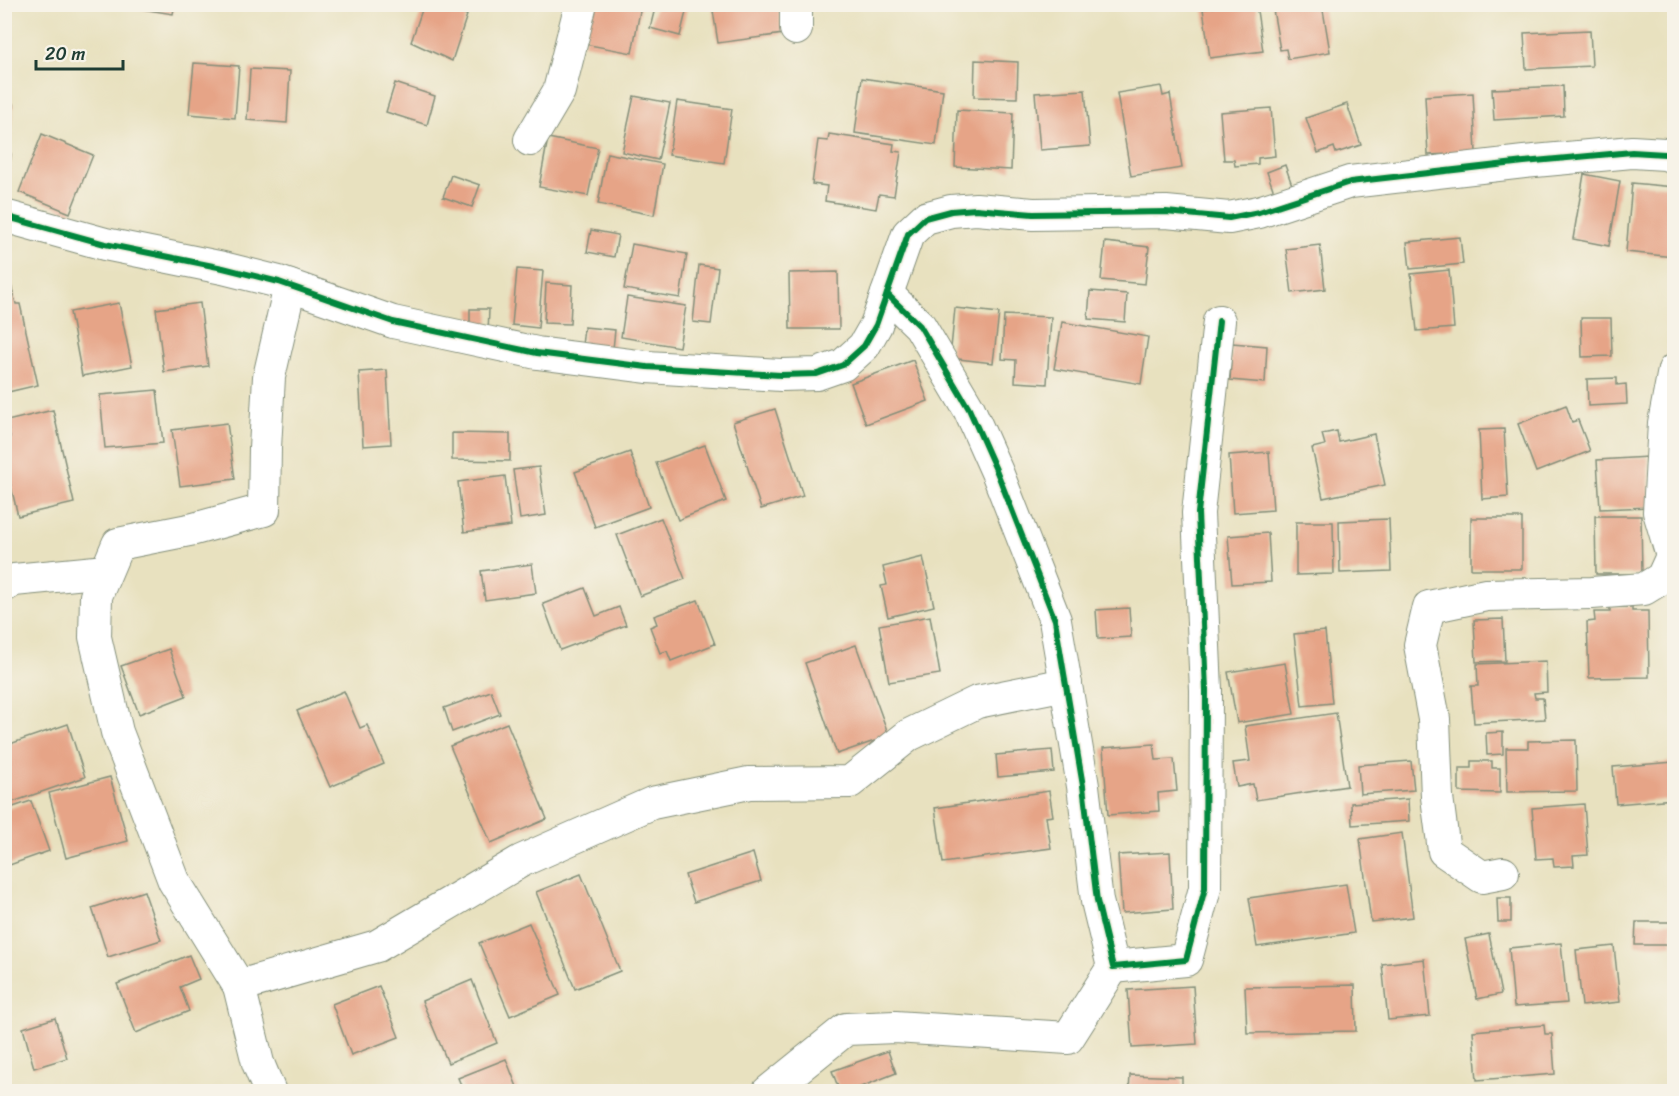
<svg xmlns="http://www.w3.org/2000/svg" width="1679" height="1096" font-family="Sriracha,sans-serif">
<style>
.building{fill:#e6a487}
.lines{fill:none;stroke-linecap:round;stroke-linejoin:round}
.minor-casing{stroke:#848f7a;stroke-width:34}
.minor{stroke:#fff;stroke-width:32}
.cycleway-casing{stroke:#f7f3e8;stroke-width:10}
.cycleway{stroke:#00873e;stroke-width:6}
</style>
<rect width="100%" height="100%" fill="#f7f3e8"/>
<filter id="ink" filterUnits="userSpaceOnUse"><feTurbulence type="fractalNoise" baseFrequency=".0167" numOctaves="2"/><feDisplacementMap in="SourceGraphic" scale="12" xChannelSelector="R" yChannelSelector="G"/><feConvolveMatrix kernelMatrix="1 2 1 2 8 2 1 2 1" color-interpolation-filters="sRGB"/></filter>
<filter id="wash" filterUnits="userSpaceOnUse"><feTurbulence type="fractalNoise" baseFrequency=".008" numOctaves="4" result="noise"/><feDisplacementMap in="SourceGraphic" scale="24" xChannelSelector="R" yChannelSelector="G"/><feGaussianBlur stdDeviation="1.35" result="paint"/><feColorMatrix in="noise" values="0 0 0 0 0 0 0 0 0 0 0 0 0 0 0 0 0 1.4 0 .05"/><feComposite in="paint" operator="in"/></filter>
<g filter="url(#wash)">
<rect width="100%" height="100%" fill="#e8e1bf"/>
<g id="blocks">
<!-- building -->
<g class="building">
<path d="M123 4H175L173 14 123 6Z"/>
<path d="M424 4H437L467 15 452 61 411 42Z"/>
<path d="M656 4H688L680 36 650 28Z"/>
<path d="M712 4H779L783 34 718 43Z"/>
<path d="M1238 4H1256L1263 51 1210 58 1203 9Z"/>
<path d="M1272 4H1322L1330 52 1288 59 1286 49 1280 50Z"/>
<path d="M591 5H632L641 6 632 53 584 44Z"/>
<path d="M1590 30 1592 66 1526 69 1524 33Z"/>
<path d="M975 60 1018 62 1017 98 974 97Z"/>
<path d="M194 63 239 66 235 118 189 114Z"/>
<path d="M250 69 290 71 287 123 247 120Z"/>
<path d="M862 78 943 90 936 145 855 133Z"/>
<path d="M395 83 435 96 427 125 386 112Z"/>
<path d="M1161 86 1163 96 1170 94 1182 168 1131 176 1117 93Z"/>
<path d="M1563 86 1564 116 1494 120 1492 89Z"/>
<path d="M1085 90 1090 146 1040 150 1035 93Z"/>
<path d="M1473 93 1476 153 1428 155 1425 96Z"/>
<path d="M634 96 670 103 658 160 622 152Z"/>
<path d="M677 101 732 109 724 163 669 155Z"/>
<path d="M5 103 13 104 10 145H5Z"/>
<path d="M1347 104 1361 145 1336 153 1334 147 1318 153 1306 118Z"/>
<path d="M1271 108 1275 156 1258 158V164L1235 166 1234 160H1224L1220 112Z"/>
<path d="M957 110 1013 113 1011 170 955 167Z"/>
<path d="M42 134 93 155 70 213 19 192Z"/>
<path d="M829 134 894 144 893 151 901 152 894 196 879 194 876 209 825 201 827 186 812 184 818 140 828 141Z"/>
<path d="M548 138 598 148 588 196 539 187Z"/>
<path d="M4 153 11 154 6 202H4Z"/>
<path d="M607 153 663 164 654 215 598 204Z"/>
<path d="M1285 165 1292 185 1274 192 1267 172Z"/>
<path d="M1584 174 1620 181 1609 246 1573 239Z"/>
<path d="M451 175 480 185 472 207 443 197Z"/>
<path d="M1632 183 1674 187V257L1626 252Z"/>
<path d="M591 230 618 235 614 257 587 252Z"/>
<path d="M1460 237 1463 264 1410 269 1407 242Z"/>
<path d="M1105 242 1149 247 1145 284 1101 280Z"/>
<path d="M632 244 687 254 680 298 624 289Z"/>
<path d="M1320 245 1325 289 1292 293 1286 249Z"/>
<path d="M699 265 718 268 711 324 693 322Z"/>
<path d="M517 269 543 271 538 328 512 325Z"/>
<path d="M1449 270 1454 328 1417 331 1411 274Z"/>
<path d="M838 272 839 329H790L789 273Z"/>
<path d="M546 283 572 285 570 324 544 323Z"/>
<path d="M11 285 16 304H20L38 385 4 393V287Z"/>
<path d="M1090 291 1127 294 1125 322 1088 319Z"/>
<path d="M627 297 686 306 679 347 621 337Z"/>
<path d="M119 303 132 366 82 376 70 312Z"/>
<path d="M200 303 208 366 164 372 156 309Z"/>
<path d="M955 308 999 313 993 363 950 358Z"/>
<path d="M470 309H489L488 334H470Z"/>
<path d="M1004 315 1051 317 1047 384 1015 382 1016 360 1002 359Z"/>
<path d="M1581 318H1611L1612 356 1582 357Z"/>
<path d="M1062 322 1148 337 1141 384 1054 369Z"/>
<path d="M584 327 615 330 613 349 582 346Z"/>
<path d="M1232 343 1267 346 1265 383 1230 380Z"/>
<path d="M913 360 928 401 866 424 851 383Z"/>
<path d="M387 370 391 444 363 446 359 372Z"/>
<path d="M1617 378V385L1626 384 1627 404 1588 406 1587 379Z"/>
<path d="M157 390 163 443 105 448 100 395Z"/>
<path d="M1566 405 1572 422 1578 420 1590 451 1536 472 1518 424Z"/>
<path d="M775 409 803 496 761 509 733 422Z"/>
<path d="M53 410 74 503 18 516 4 457V438L10 437 7 421Z"/>
<path d="M227 423 235 479 180 486 172 430Z"/>
<path d="M1504 429 1508 497 1482 499 1479 430Z"/>
<path d="M1337 431 1339 442 1374 434 1385 485 1323 498 1312 448 1325 445 1322 434Z"/>
<path d="M452 433 510 434V461L452 460Z"/>
<path d="M705 445 726 501 678 520 656 463Z"/>
<path d="M630 452 649 507 595 527 575 472Z"/>
<path d="M1269 452 1273 510 1233 513 1229 455Z"/>
<path d="M1648 457 1650 507 1600 509 1597 460Z"/>
<path d="M539 467 546 515 520 519 513 470Z"/>
<path d="M505 476 511 526 464 532 458 482Z"/>
<path d="M1595 516H1641L1642 574H1596Z"/>
<path d="M661 518 685 579 640 596 617 535Z"/>
<rect x="1471" y="518" width="51" height="51"/>
<path d="M1389 519 1391 571 1340 573 1339 521Z"/>
<path d="M1296 522H1333L1334 574 1296 575Z"/>
<path d="M1268 533 1271 582 1232 584 1228 536Z"/>
<path d="M923 557 934 606 888 617 881 586 887 585 883 567Z"/>
<path d="M532 564 536 593 485 600 481 571Z"/>
<path d="M585 588 596 616 619 607 626 625 560 650 543 604Z"/>
<path d="M698 600 715 644 671 661 667 651 660 653 650 627 657 624 654 616Z"/>
<path d="M1610 607H1632V611H1648L1649 677 1589 678 1587 622 1595 621 1594 612H1610Z"/>
<path d="M1129 608 1131 637 1098 639 1096 610Z"/>
<path d="M930 616 940 674 889 682 879 625Z"/>
<path d="M1503 619 1505 661 1476 662 1474 620Z"/>
<path d="M1325 631 1332 703 1302 706 1294 634Z"/>
<path d="M856 645 889 736 837 754 805 663Z"/>
<path d="M169 649 186 696 139 714 121 666Z"/>
<path d="M1546 661 1547 692 1534 693 1535 698H1543L1545 719 1474 723 1471 686H1478L1477 664Z"/>
<path d="M1285 663 1294 714 1237 723 1228 672Z"/>
<path d="M344 691 360 728 367 725 384 764 330 787 297 711Z"/>
<path d="M491 691 500 714 452 732 444 708Z"/>
<path d="M1336 713 1347 786 1256 800 1253 784 1237 787 1233 763 1250 761 1245 726Z"/>
<path d="M507 723 547 819 491 843 450 746Z"/>
<path d="M68 724 85 777 4 805V746Z"/>
<path d="M1503 732V754L1487 755 1486 733Z"/>
<path d="M1576 740 1577 791 1507 792 1506 748H1528V741Z"/>
<path d="M1154 744 1156 760 1174 759 1177 791 1158 793 1159 811 1108 815 1103 748Z"/>
<path d="M1052 750 1054 772 998 777 996 755Z"/>
<path d="M1411 761 1414 790 1360 794 1358 765Z"/>
<path d="M1471 761H1492V768H1500V793L1459 792V768H1471Z"/>
<path d="M1674 762V799L1616 804 1613 767Z"/>
<path d="M110 777 128 841 66 858 49 793Z"/>
<path d="M1049 791 1053 816 1046 817 1051 848 943 863 935 808Z"/>
<path d="M1408 799 1409 821 1352 825 1351 803Z"/>
<path d="M31 801 49 851 4 867V810Z"/>
<path d="M1584 804 1588 855 1573 856 1574 866 1554 867 1553 858 1536 859 1532 808Z"/>
<path d="M1402 833 1413 917 1371 922 1360 839Z"/>
<path d="M1170 852 1173 909 1122 913 1118 855Z"/>
<path d="M753 853 761 881 694 902 685 875Z"/>
<path d="M581 874 620 971 575 989 536 892Z"/>
<path d="M1346 884 1354 933 1257 947 1249 898Z"/>
<path d="M144 891 161 940 108 957 92 908Z"/>
<path d="M1497 898H1511V922H1498Z"/>
<path d="M1636 922H1672V945H1635Z"/>
<path d="M529 923 560 995 510 1016 479 943Z"/>
<path d="M1489 934 1501 994 1477 999 1465 939Z"/>
<path d="M1561 943 1567 1003 1514 1007 1509 948Z"/>
<path d="M1614 946 1620 1002 1582 1006 1576 950Z"/>
<path d="M189 955 199 979 180 987 189 1011 136 1033 117 984Z"/>
<path d="M1424 959 1430 1016 1388 1020 1382 964Z"/>
<path d="M472 980 497 1043 448 1063 422 1001Z"/>
<path d="M1355 985 1356 1031 1247 1033 1245 987Z"/>
<path d="M379 986 399 1037 351 1055 332 1004Z"/>
<path d="M1193 986 1197 1044 1132 1048 1128 990Z"/>
<path d="M55 1018 67 1058 34 1068 23 1028Z"/>
<path d="M1544 1025 1545 1034H1552L1555 1074 1477 1080 1473 1031Z"/>
<path d="M888 1051 896 1073 848 1092H840L832 1071Z"/>
<path d="M506 1059 519 1092H464L458 1078Z"/>
<path d="M1130 1075 1182 1077V1092H1129Z"/>
</g>
</g>
</g>
<g filter="url(#ink)">
<use href="#blocks" fill-opacity="0" stroke="#848f7a" stroke-width="1.5"/>
<g class="lines">
<!-- minor casing -->
<g class="minor-casing">
<g id="minor">
<path d="M796 29V4"/>
<path d="M530 140 559 91 581 4"/>
<path d="M4 216 105 244 223 268 279 282 393 322 537 353 647 367 781 375 817 374 843 365 864 346 876 325 908 234 925 218 951 211 976 209 1033 214 1166 212 1229 218 1259 212 1350 182 1524 162 1632 152 1665 154 1674 157"/>
<path d="M887 294 920 326 969 409 997 472 1055 620 1083 786 1097 901 1113 967 1186 960 1205 888 1206 690 1198 513 1219 321"/>
<path d="M4 586 14 580 106 571"/>
<path d="M1503 873 1482 877 1444 851 1437 797 1434 719 1420 645 1429 607 1486 595 1592 593 1644 589 1662 578 1672 556 1659 512 1664 423 1674 370"/>
<path d="M239 986 377 946 521 861 652 803 749 783 850 782 909 735 977 702 1066 684"/>
<path d="M270 1092 258 1063 239 986 174 881 117 732 95 637 96 596 118 544 194 529 264 510 265 448 269 377 290 286"/>
<path d="M768 1092 846 1029 895 1027 1068 1038 1113 967"/>
</g>
</g>
<!-- minor -->
<use href="#minor" class="minor"/>
<!-- cycleway casing -->
<g class="cycleway-casing">
<g id="cycleway">
<path d="M4 216 105 244 223 268 279 282 393 322 537 353 647 367 781 375 817 374 843 365 864 346 876 325 908 234 925 218 951 211 976 209 1033 214 1166 212 1229 218 1259 212 1350 182 1524 162 1632 152 1665 154 1674 157"/>
<path d="M887 294 920 326 969 409 997 472 1055 620 1083 786 1097 901 1113 967 1186 960 1205 888 1206 690 1198 513 1219 321"/>
</g>
</g>
<!-- cycleway -->
<use href="#cycleway" class="cycleway"/>
</g>
</g>
<!-- margin -->
<rect width="1679" height="1096" fill="none" stroke="#f7f3e8" stroke-width="24"/>
<!-- scale -->
<path d="M36 60v9h87v-9" fill="none" stroke="#1f3d34" stroke-width="3"/>
<text x="45" y="60" font-size="18" fill="#1f3d34" stroke="#f7f3e8" stroke-width="4.5" paint-order="stroke">20 m</text>
</svg>
